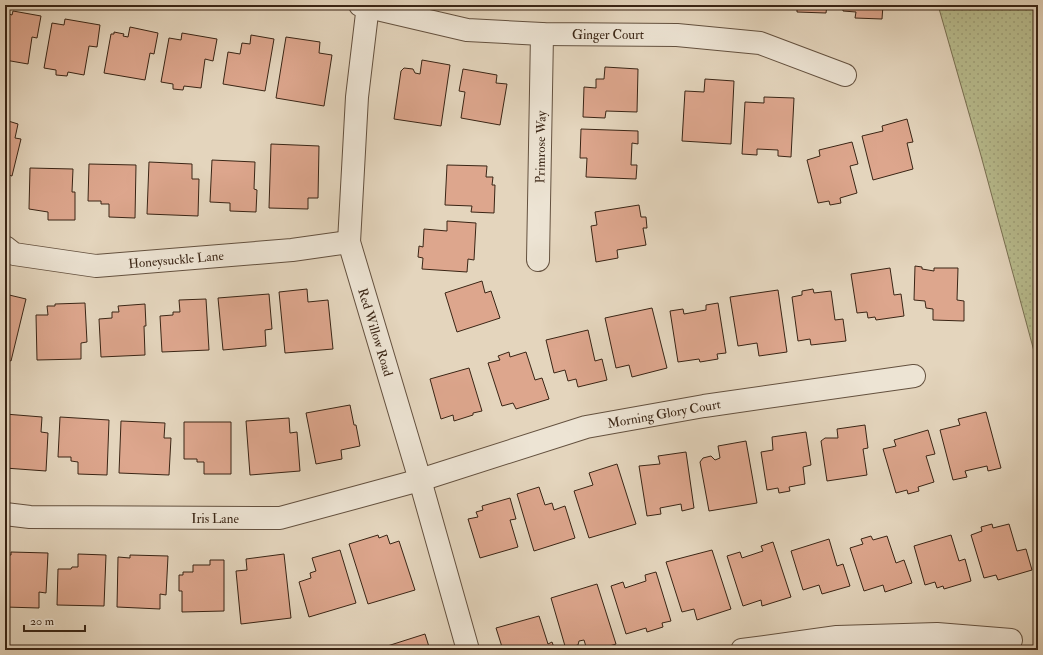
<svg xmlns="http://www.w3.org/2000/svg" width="1043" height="655" font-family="'IM FELL Double Pica',serif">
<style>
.green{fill:url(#green-dots);stroke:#797052}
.building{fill:#dda68d;stroke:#3a2515}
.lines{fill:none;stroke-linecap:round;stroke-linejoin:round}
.minor-casing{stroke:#64513f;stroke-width:24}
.minor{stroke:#ede4d4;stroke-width:22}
.labels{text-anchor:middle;stroke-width:3;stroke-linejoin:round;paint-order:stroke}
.street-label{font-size:13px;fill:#3a2515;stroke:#ede4d4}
</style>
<defs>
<pattern id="green-dots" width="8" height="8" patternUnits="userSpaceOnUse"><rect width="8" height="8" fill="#b8bc8e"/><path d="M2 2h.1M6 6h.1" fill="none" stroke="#9fa17a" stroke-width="1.8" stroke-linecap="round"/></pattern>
</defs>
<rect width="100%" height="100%" fill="#e4d5bd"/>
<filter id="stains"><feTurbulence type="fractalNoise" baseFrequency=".005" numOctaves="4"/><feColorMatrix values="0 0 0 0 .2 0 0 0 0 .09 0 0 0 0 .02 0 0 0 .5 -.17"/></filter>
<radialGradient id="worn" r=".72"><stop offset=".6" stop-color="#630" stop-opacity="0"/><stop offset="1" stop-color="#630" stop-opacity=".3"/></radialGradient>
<!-- green -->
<path class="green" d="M938 5H1038V366L980 152Z"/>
<!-- building -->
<g class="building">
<path d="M797 5H827L826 13 797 12Z"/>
<path d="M843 5H883L882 19 855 18 856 12 843 11Z"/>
<path d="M13 11 41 16 37 38 32 37 28 64 5 60V17L6 13 12 15Z"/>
<path d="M65 19 100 25 97 47 89 46 84 75 68 72 67 76 56 75V70L44 68 52 23 64 25Z"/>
<path d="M130 27 158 33 154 54 150 53 145 80 104 73 111 34H114V32L124 34 123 36 128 37Z"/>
<path d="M182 33 217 39 213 61 205 59 201 88 184 86 183 90 173 89V84L161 82 169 38 181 40Z"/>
<path d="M251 35 274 39 265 91 223 84 228 52 240 54 242 43 250 44Z"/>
<path d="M286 37 320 42 319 53 332 55 324 106 276 98Z"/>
<path d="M422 60 450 65 441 126 394 119 401 71 404 68 413 69 415 73 420 74Z"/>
<path d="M605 67 638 69 637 112 606 111 605 118 583 117 584 87 596 88V79H604Z"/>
<path d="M463 69 497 75 496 83 507 84 500 125 461 118 465 92 459 91Z"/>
<path d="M705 79 734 81 731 144 682 141 685 91 704 92Z"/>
<path d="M764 97 794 98 791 157 778 156V150L757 149V155L742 154 745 102 764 103Z"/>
<path d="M907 119 913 142 907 143 913 169 873 180 862 136 883 131 882 126Z"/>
<path d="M5 120 18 124 15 138 21 139 12 176 5 174Z"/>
<path d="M581 129 638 131V144L632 143 631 165H637L636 179 586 177 587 158H580Z"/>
<path d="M852 142 858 164 850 166 857 193 840 198 841 203 830 205 829 201 818 203 807 160 820 156 819 150Z"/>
<path d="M271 144 319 146 318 198H308V209L269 208Z"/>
<path d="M212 160 255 162 254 189 257 190 256 212 230 211V203L210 202Z"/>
<path d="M149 162 192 164V179H199L198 216 147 214Z"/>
<path d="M89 164 136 165 135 218 109 217V204H101V201H88Z"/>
<path d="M447 165 487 166 486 177H493L492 185H495L494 213 471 212 472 206 445 205Z"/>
<path d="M30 168 73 169 72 192H75V220H48V212L29 209Z"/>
<path d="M639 205 641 217H646L647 228H643L646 245 617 250 618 258 596 262 591 226 597 225 595 212Z"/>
<path d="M447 221 476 223 474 260 468 259 467 272 422 269 423 258 418 257 419 246 423 247 424 229 447 231Z"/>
<path d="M915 266 922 267V269L934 271V268H958L957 300 964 301V321L933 320V309L926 308 925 301 914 300Z"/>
<path d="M890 268 894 295 901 294 904 316 876 320 875 317 868 318 867 312 857 313 851 274Z"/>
<path d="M482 281 485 293 491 291 500 318 457 332 445 293Z"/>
<path d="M307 289 308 302 328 300 333 349 285 353 279 292Z"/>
<path d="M813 289 814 293 831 291 835 320 843 319 846 341 811 345 810 339 798 341 792 297 802 295V291Z"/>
<path d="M778 290 787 352 759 356 757 343 738 346 730 297Z"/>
<path d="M5 294 26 299 11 361 5 359Z"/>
<path d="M269 294 272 329 265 330 266 346 223 350 218 298Z"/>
<path d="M206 299 209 350 162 352 160 316 173 315V312H180L179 300Z"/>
<path d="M85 303 87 342 81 343V359L37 360 36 315H48L47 306H55V304Z"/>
<path d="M718 303 726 353 717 354 718 359 700 362 699 359 678 362 670 311 683 309 684 314 706 310V305Z"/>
<path d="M145 304 146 326H144L145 355 101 357 99 319 112 318V312H119L118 306Z"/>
<path d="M652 308 667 368 632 377 629 365 616 368 605 318Z"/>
<path d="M588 330 595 361 602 359 607 380 578 387 576 379 568 381 565 370 554 373 546 340Z"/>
<path d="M509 352 510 357 526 352 535 380 542 378 549 399 516 409 513 403 502 406 488 363 500 360 498 356Z"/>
<path d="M469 368 482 411 473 413V415L454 421 453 415 441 419 430 379Z"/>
<path d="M350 405 354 425H356L360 446 341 450 342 459 316 464 306 413Z"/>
<path d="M986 412 1001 468 988 471 987 466 965 471 967 477 953 480 940 430 960 425 958 419Z"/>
<path d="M5 414 42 417 41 432 48 433 46 471 5 468Z"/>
<path d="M60 417 109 420 107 475 78 474V462L71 461V457H58Z"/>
<path d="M289 418 290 433 297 432 300 471 250 475 246 421Z"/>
<path d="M121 421 165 423 164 438H171L169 475 119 473Z"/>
<path d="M184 422H231V474H204V462H197V459H184Z"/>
<path d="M865 425 868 448 863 449 867 475 827 481 821 441 825 438H838L837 429Z"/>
<path d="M928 430 935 454 926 456 934 482 918 487 919 491 908 494 907 490 896 493 883 449 896 446 894 440Z"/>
<path d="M806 432 811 465 803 467 805 484 789 487 790 491 779 493 778 488 767 490 761 452 773 450 772 437Z"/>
<path d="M746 441 757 503 709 511 700 462 703 458 711 456 715 460 720 458 718 446Z"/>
<path d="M686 452 694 508 682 511 681 504 660 508 661 514 647 516 639 466 660 464 658 456Z"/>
<path d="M617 464 636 524 589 538 574 491 593 485 589 473Z"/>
<path d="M539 487 545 505 552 503 554 510 565 506 575 538 534 551 517 494Z"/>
<path d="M510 498 516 519 510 520 518 547 480 558 468 519 478 517 476 512 483 510 482 506Z"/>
<path d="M992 524 993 528 1009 524 1017 551 1026 549 1032 570 998 580 996 575 984 578 971 535 982 531 981 527Z"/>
<path d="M378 535 379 538 387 535 390 544 399 541 415 590 368 604 349 544Z"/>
<path d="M951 535 959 561 965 559 971 581 944 589 943 586 937 588 935 582 925 585 914 546Z"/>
<path d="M871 536 873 540 887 536 896 563 904 560 912 583 885 592 883 585 864 591 850 548 863 544 861 539Z"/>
<path d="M829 539 837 566 843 564 850 586 822 594 819 585 803 590 791 551Z"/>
<path d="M773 542 791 597 762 606 761 600 743 606 727 556 740 552 742 558 763 551 761 546Z"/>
<path d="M340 550 356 603 309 617 299 582 311 578 310 573 316 571 312 558Z"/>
<path d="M712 550 731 609 697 620 694 609 682 612 666 562Z"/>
<path d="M11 552 48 553 46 593 39 592V608L5 607V555H11Z"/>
<path d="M78 554 106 555 104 606 57 605 58 569H71L72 567H78Z"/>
<path d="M284 554 291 618 241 624 236 571 247 570 246 559Z"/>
<path d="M130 555 168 556 166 595 160 594V609L117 607 118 557 130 558Z"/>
<path d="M210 560H224V611L182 612V591H179V575H183V572H193V565H210Z"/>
<path d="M656 572 671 621 662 623 663 627 647 632 646 628 626 634 611 586 623 582 625 588 646 581 645 575Z"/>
<path d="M597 584 616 644 596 650H587L584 640 579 641 578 645 570 647 565 646 551 598Z"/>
<path d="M539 616 548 644 552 642 555 650H503L496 628Z"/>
<path d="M425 634 430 650H379L378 649Z"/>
</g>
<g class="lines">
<!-- minor casing -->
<g class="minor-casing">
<g id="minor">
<path d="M360 5 467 30 542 34 677 35 760 43 845 75"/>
<path d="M368 5 357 97 349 242 420 480 468 650"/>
<path d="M5 247 14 254 96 266 292 250 349 242"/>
<path d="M538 260 542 34"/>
<path d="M5 514 30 517 280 518 420 480 586 427 704 406 914 376"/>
<path d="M742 650 837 637 937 634 1011 640"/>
</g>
</g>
<!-- minor -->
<use href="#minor" class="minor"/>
</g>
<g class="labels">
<!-- street labels -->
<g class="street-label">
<text x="608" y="39">Ginger Court</text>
<text transform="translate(540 147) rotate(-89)" y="5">Primrose Way</text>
<text transform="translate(176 259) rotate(-5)" y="5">Honeysuckle Lane</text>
<text transform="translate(376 332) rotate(73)" y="5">Red Willow Road</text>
<text transform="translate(664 413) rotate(-10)" y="5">Morning Glory Court</text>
<text x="215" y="523">Iris Lane</text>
</g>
</g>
<!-- margin -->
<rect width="1043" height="655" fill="none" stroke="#e4d5bd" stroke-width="20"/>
<rect x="6" y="6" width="1031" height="643" fill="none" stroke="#3a2515" stroke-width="2"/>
<rect x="10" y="10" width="1023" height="635" fill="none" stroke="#3a2515"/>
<!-- scale -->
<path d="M24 625v6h61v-6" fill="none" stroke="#3a2515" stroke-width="2"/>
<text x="30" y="625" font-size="12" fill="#3a2515" stroke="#ede4d4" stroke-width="3" paint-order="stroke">20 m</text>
<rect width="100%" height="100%" filter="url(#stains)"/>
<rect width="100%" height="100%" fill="url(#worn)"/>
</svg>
